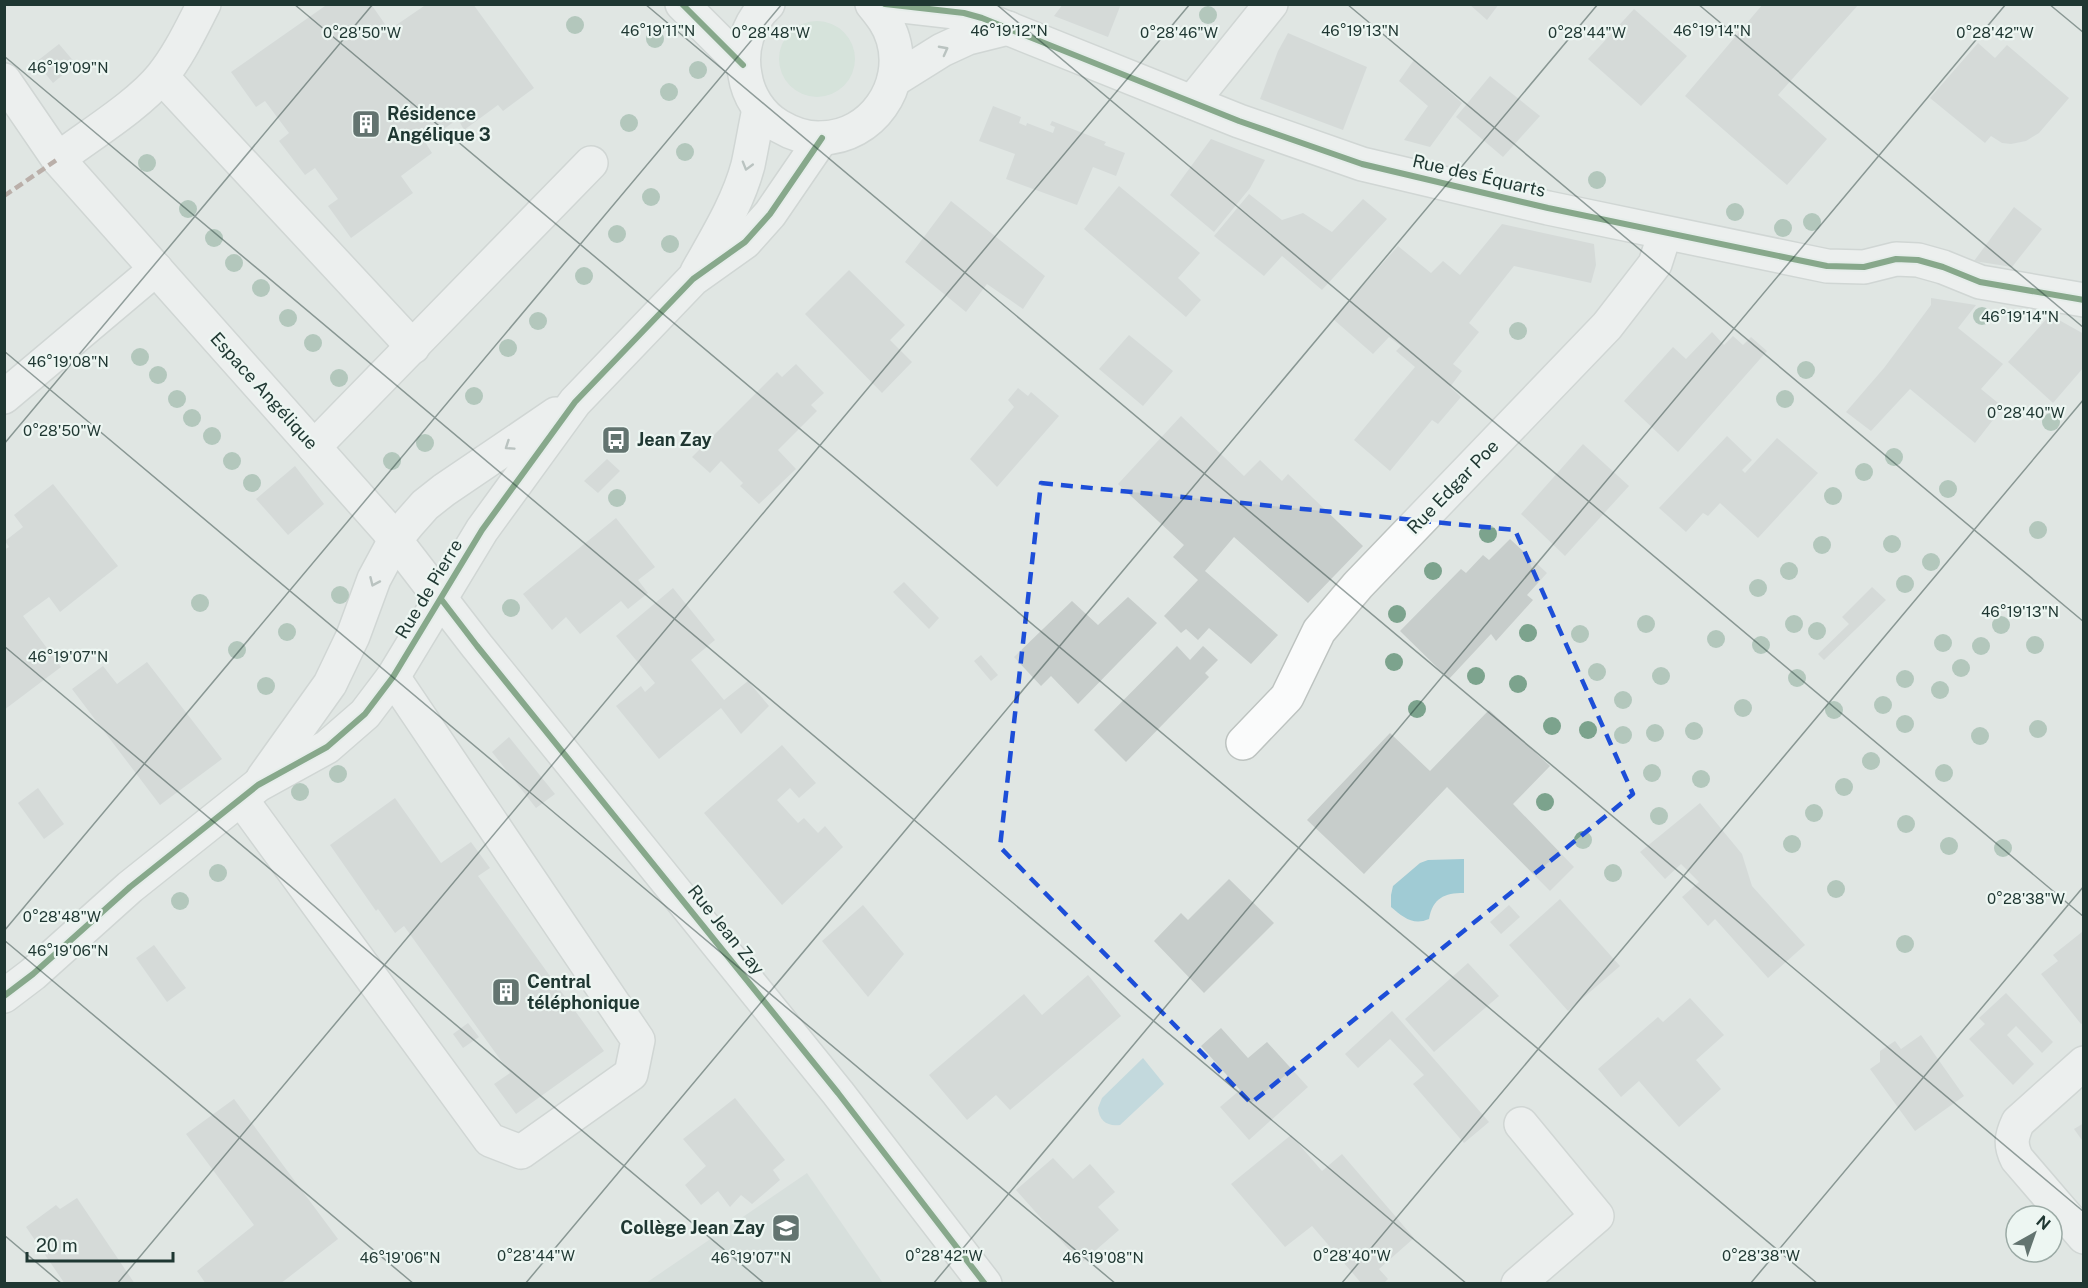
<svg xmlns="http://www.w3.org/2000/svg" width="2088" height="1288" font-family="'Public Sans',sans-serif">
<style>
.built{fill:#cdd7d3}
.green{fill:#c9dfd0}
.water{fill:#a0cbd4}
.building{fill:#c7cdcb}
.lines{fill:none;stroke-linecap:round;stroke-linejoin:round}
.minor-casing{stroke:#bdc3c0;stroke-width:36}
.minor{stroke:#fafbfb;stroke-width:33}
.quiet{stroke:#8d6e63;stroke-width:4.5;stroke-dasharray:9 4.5;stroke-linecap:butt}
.cycleway-casing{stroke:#edf6f2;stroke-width:10}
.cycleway{stroke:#1b5e20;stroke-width:6}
.tree{fill:#7ca38d}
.oneway{stroke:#8c9996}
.marked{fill:none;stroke:#1d4ed8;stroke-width:4.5;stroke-dasharray:12 8;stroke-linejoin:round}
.ticks{fill:none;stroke:#1f3732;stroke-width:1.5;stroke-opacity:0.45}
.labels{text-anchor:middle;stroke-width:4.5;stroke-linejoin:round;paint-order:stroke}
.poi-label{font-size:18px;font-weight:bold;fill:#1f3732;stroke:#edf6f2;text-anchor:start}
.street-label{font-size:18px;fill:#1f3732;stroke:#edf6f2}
.ticks-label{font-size:15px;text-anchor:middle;fill:#1f3732;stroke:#edf6f2;stroke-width:4.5;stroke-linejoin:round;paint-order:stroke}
</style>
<rect width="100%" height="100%" fill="#e0e6e3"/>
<!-- built -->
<path class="built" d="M807 1173 883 1283H646Z"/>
<!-- green -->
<circle class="green" cx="817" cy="59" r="38"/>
<!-- water -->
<g class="water">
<path d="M1464 859V893C1444 893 1433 898 1429 919 1413 926 1403 917 1391 907V895L1393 886 1420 863 1428 860Z"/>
<path d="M1143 1058 1164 1084 1120 1125C1107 1127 1099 1120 1098 1108L1102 1098Z"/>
</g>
<!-- building -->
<g class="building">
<path d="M324 4H371L389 30 424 6 423 4H473L534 88 503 111 498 105 464 130 458 119 425 142 432 153 401 176 413 193 351 238 328 206 338 199 315 168 305 175 279 141 289 133 265 101 256 107 231 72 325 6Z"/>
<path d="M1063 4H1121L1108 37 1054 16Z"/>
<path d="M1469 4H1499L1487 20Z"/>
<path d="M1763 4H1859L1778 95 1827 139 1787 185 1685 96Z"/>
<path d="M1634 9 1687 56 1641 106 1588 59Z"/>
<path d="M1288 33 1367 67 1343 130 1260 99 1278 51Z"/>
<path d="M1978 43 1995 58 2007 45 2069 98 2039 133 2026 141 2011 144 2002 143 1991 136 1985 143 1930 98Z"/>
<path d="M59 44 76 64 53 83 36 62Z"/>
<path d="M1414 60 1462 103 1430 147 1404 140 1428 106 1399 81Z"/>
<path d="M1490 76 1540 116 1503 157 1456 117Z"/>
<path d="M993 106 1021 117 1019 123 1026 126 1027 123 1053 133 1055 127 1050 125 1052 121 1106 142 1104 145 1125 153 1116 176 1093 167 1077 205 1006 179 1015 154 979 141Z"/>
<path d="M1211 139 1265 160 1250 188 1214 232 1170 195Z"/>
<path d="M1119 186 1200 253 1178 278 1201 300 1186 317 1084 229Z"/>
<path d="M1249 194 1282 220 1303 213 1332 232 1363 199 1387 219 1322 290 1282 256 1264 276 1214 236Z"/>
<path d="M951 201 1045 276 1023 309 987 284 966 312 905 262Z"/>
<path d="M2014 207 2042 229 2012 267 1974 261Z"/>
<path d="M1502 224 1594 244 1596 265 1591 283 1514 266 1469 323 1479 332 1453 364 1462 371 1450 387 1461 397 1438 424 1432 420 1390 471 1354 440 1415 367 1396 351 1401 346 1389 337 1373 354 1333 319 1398 246 1431 273 1443 261 1460 275Z"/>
<path d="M849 270 905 325 890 340 912 362 882 393 805 314Z"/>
<path d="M1931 298 1976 305 1958 328 2003 364 1981 389 2003 407 1975 443 1910 389 1871 431 1846 412 1884 368 1931 305Z"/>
<path d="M2050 315 2084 334V367L2053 403 2008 362Z"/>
<path d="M1712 332 1724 345 1733 336 1743 345 1751 337 1767 351 1678 452 1624 401 1673 347 1686 359Z"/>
<path d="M1129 335 1173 371 1143 406 1099 369Z"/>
<path d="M796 364 824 393 811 405 817 411 778 450 796 469 759 504 740 486 743 483 721 461 710 473 692 457 777 372 782 377Z"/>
<path d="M1018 388 1028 396 1031 392 1059 416 997 487 970 459 1014 407 1008 400Z"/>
<path d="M1181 416 1244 476 1260 460 1282 481 1288 474 1363 546 1308 603 1234 537 1205 571 1278 635 1251 664 1209 628 1198 640 1186 629 1181 633 1164 616 1198 580 1173 557 1184 545 1118 484Z"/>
<path d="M1727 436 1752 460 1742 470 1745 473 1777 438 1818 473 1758 538 1720 503 1708 516 1703 513 1686 532 1659 508Z"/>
<path d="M1583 444 1629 486 1565 556 1521 514Z"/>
<path d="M607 459 620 471 598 493 584 481Z"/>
<path d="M295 466 324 504 288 535 256 499Z"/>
<path d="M53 484 118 566 60 612 49 597 23 616 61 667 4 710V550L9 547 5 541 23 527 14 515Z"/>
<path d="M616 518 655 567 638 580 648 593 628 609 621 601 580 634 566 617 552 630 523 594Z"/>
<path d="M1510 539 1547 573 1527 595 1533 600 1496 641 1491 634 1449 679 1400 631 1461 569 1466 573 1483 555 1489 560Z"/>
<path d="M904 582 939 618 929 629 893 592Z"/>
<path d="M1872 587 1886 600 1824 660 1818 654 1849 624 1842 617Z"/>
<path d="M673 588 715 640 691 660 724 700 748 681 769 706 741 734 721 708 659 759 616 706 641 686 645 692 655 683 616 636Z"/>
<path d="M1128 597 1157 623 1078 704 1051 676 1041 686 1014 657 1072 601 1098 625Z"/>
<path d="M1177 646 1190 660 1203 646 1218 660 1205 673 1209 677 1126 762 1094 730Z"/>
<path d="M981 655 998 675 991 681 974 661Z"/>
<path d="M147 662 222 759 160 805 72 689 103 666 117 684Z"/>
<path d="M1489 710 1550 766 1513 804 1574 867 1550 891 1447 787 1364 874 1307 820 1390 733 1430 771Z"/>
<path d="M509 737 555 794 536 808 492 752Z"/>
<path d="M782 745 816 783 799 798 790 788 777 800 798 823 804 818 818 833 825 826 843 847 782 905 704 813Z"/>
<path d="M38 788 64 824 44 839 18 803Z"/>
<path d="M395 798 441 863 471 842 490 868 478 876 604 1051 516 1114 494 1084 510 1073 404 926 395 933 378 909 376 911 330 845Z"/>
<path d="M1700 803 1742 854 1752 886 1805 945 1768 978 1715 919 1708 926 1682 897 1699 882 1681 864 1665 879 1640 852Z"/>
<path d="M1229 879 1274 923 1204 993 1154 941 1181 913 1188 920Z"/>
<path d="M1560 899 1620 966 1568 1011 1509 945Z"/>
<path d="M863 905 904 954 868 997 822 941Z"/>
<path d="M1509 905 1520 917 1501 934 1490 922Z"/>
<path d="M2082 932 2084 1022 2081 1024 2041 974 2058 961 2053 955Z"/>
<path d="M154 945 186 988 167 1002 136 958Z"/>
<path d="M1468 963 1499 996 1434 1052 1405 1019Z"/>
<path d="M1088 975 1121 1016 1010 1110 996 1095 967 1120 929 1075 1024 994 1042 1015Z"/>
<path d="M2006 993 2053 1042 2042 1053 2016 1026 2007 1035 2034 1064 2013 1085 1969 1039 1985 1024 1979 1018Z"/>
<path d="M1690 998 1724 1035 1696 1060 1721 1089 1679 1127 1639 1081 1621 1097 1598 1069 1658 1017 1663 1022Z"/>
<path d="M1392 1011 1489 1122 1464 1143 1413 1084 1424 1075 1390 1039 1358 1068 1345 1054Z"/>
<path d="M468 1023 479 1037 463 1048 453 1034Z"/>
<path d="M1221 1028 1248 1058 1267 1042 1308 1087 1249 1140 1220 1107 1240 1090 1201 1046Z"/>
<path d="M1921 1035 1964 1096 1915 1131 1870 1069 1880 1062V1051L1895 1041 1901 1049Z"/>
<path d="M735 1098 785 1160 773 1170 780 1180 752 1204 741 1195 730 1207 718 1191 701 1205 685 1185 706 1166 683 1139Z"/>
<path d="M234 1099 338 1239 280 1284H206L197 1271 254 1225 186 1134Z"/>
<path d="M2084 1123V1143L2074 1129Z"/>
<path d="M1291 1135 1322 1171 1342 1154 1414 1238 1379 1269 1388 1279 1383 1284H1362L1312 1226 1285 1247 1231 1184Z"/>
<path d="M1053 1158 1073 1179 1090 1164 1115 1192 1098 1207 1119 1230 1081 1263 1016 1190Z"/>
<path d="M77 1198 135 1284H65L26 1227 56 1205 60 1209Z"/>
</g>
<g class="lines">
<!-- minor casing -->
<g class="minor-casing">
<g id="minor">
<path d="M682 4 743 65"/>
<path d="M768 4C748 22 740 49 745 75 748 95 760 115 779 126 791 133 807 139 822 138 872 137 907 86 893 39 889 25 881 15 872 4"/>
<path d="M885 4 964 13 982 18 1239 121 1362 164 1548 208 1827 266 1864 267 1896 259 1918 260 1943 267 1980 282 2084 300"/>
<path d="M162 77 413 347"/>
<path d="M4 80 58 159 386 528 477 646 838 1093 985 1284"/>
<path d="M894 80 942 50 968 38 1008 28"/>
<path d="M1192 102 1271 4"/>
<path d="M58 159C88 136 139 105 162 76 179 55 191 29 204 4"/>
<path d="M697 272C716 238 738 203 748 165 752 146 755 128 759 109"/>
<path d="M4 397 156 269"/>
<path d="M314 447 591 163"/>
<path d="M1243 743 1287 697 1319 631 1358 585 1607 326 1655 264 1665 233"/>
<path d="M263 778 330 684 353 636 374 579 395 540 409 523 425 505 444 490 556 414"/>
<path d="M241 799 490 1140 521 1152 631 1074 638 1040 393 677"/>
<path d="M4 996 33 974 130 887 258 785 327 747 365 714 393 677 482 530 575 402 693 279 745 242 770 214 822 138"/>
<path d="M2084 1063 2018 1122C2011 1137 2010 1145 2017 1159L2084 1237"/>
<path d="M1518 1284 1597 1216 1521 1124"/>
</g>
</g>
<!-- minor -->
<use href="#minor" class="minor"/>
<!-- quiet -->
<path class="quiet" d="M4 196 58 159"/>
<!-- cycleway casing -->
<g class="cycleway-casing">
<g id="cycleway">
<path d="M682 4 743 65"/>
<path d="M885 4 964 13 982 18 1239 121 1362 164 1548 208 1827 266 1864 267 1896 259 1918 260 1943 267 1980 282 2084 300"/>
<path d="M441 599 477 646 838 1093 985 1284"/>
<path d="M4 996 33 974 130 887 258 785 327 747 365 714 393 677 482 530 575 402 693 279 745 242 770 214 822 138"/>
</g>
</g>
<!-- cycleway -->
<use href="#cycleway" class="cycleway"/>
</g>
<!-- trees -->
<g class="tree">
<circle cx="1208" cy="15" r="9"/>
<circle cx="575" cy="25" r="9"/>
<circle cx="655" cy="39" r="9"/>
<circle cx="698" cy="70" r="9"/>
<circle cx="669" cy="92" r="9"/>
<circle cx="629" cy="123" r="9"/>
<circle cx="685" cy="152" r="9"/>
<circle cx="147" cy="163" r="9"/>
<circle cx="1597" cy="180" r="9"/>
<circle cx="651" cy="197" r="9"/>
<circle cx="188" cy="209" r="9"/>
<circle cx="1735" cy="212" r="9"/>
<circle cx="1812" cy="222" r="9"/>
<circle cx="1783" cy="228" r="9"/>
<circle cx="617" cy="234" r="9"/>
<circle cx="214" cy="238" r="9"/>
<circle cx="670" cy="244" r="9"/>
<circle cx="234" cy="263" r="9"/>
<circle cx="584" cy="276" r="9"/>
<circle cx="261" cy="288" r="9"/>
<circle cx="1982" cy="316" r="9"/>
<circle cx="288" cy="318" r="9"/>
<circle cx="538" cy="321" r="9"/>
<circle cx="1518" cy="331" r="9"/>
<circle cx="313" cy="343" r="9"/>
<circle cx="508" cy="348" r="9"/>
<circle cx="140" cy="357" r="9"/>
<circle cx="1806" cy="370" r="9"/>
<circle cx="158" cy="375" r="9"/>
<circle cx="339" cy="378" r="9"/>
<circle cx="474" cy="396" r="9"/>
<circle cx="177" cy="399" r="9"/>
<circle cx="1785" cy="399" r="9"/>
<circle cx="192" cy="418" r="9"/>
<circle cx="2051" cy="422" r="9"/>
<circle cx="212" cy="436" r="9"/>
<circle cx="425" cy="443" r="9"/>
<circle cx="1894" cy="457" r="9"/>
<circle cx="232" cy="461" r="9"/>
<circle cx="392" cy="461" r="9"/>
<circle cx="1864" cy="472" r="9"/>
<circle cx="252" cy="483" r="9"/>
<circle cx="1948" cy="489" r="9"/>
<circle cx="1833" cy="496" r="9"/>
<circle cx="617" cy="498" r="9"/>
<circle cx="2038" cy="530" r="9"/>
<circle cx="1488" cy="534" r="9"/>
<circle cx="1892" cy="544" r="9"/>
<circle cx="1822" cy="545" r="9"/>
<circle cx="1931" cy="562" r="9"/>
<circle cx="1433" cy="571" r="9"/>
<circle cx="1789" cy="571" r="9"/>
<circle cx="1905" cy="584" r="9"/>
<circle cx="1758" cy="588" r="9"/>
<circle cx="340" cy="595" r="9"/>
<circle cx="200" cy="603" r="9"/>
<circle cx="511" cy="608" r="9"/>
<circle cx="1397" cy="614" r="9"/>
<circle cx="1646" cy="624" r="9"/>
<circle cx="1794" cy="624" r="9"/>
<circle cx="2001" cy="625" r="9"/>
<circle cx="1817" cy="631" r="9"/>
<circle cx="287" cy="632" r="9"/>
<circle cx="1528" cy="633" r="9"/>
<circle cx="1580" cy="634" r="9"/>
<circle cx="1716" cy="639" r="9"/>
<circle cx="1943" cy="643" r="9"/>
<circle cx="1761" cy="645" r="9"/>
<circle cx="2035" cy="645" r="9"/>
<circle cx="1981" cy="646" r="9"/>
<circle cx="237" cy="650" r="9"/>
<circle cx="1394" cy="662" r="9"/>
<circle cx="1961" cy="668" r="9"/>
<circle cx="1597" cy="672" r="9"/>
<circle cx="1476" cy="676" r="9"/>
<circle cx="1661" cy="676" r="9"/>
<circle cx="1797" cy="678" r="9"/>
<circle cx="1905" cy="679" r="9"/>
<circle cx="1518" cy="684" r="9"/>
<circle cx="266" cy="686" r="9"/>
<circle cx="1940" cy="690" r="9"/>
<circle cx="1623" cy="700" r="9"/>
<circle cx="1883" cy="705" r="9"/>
<circle cx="1743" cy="708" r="9"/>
<circle cx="1417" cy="709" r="9"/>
<circle cx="1834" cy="710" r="9"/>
<circle cx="1905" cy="724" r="9"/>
<circle cx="1552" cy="726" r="9"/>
<circle cx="2038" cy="729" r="9"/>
<circle cx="1588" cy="730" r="9"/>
<circle cx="1694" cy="731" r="9"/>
<circle cx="1655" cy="733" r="9"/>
<circle cx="1623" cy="735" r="9"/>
<circle cx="1980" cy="736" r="9"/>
<circle cx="1871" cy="761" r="9"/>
<circle cx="1652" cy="773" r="9"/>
<circle cx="1944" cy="773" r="9"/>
<circle cx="338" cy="774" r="9"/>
<circle cx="1701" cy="779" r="9"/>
<circle cx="1844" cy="787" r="9"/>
<circle cx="300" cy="792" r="9"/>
<circle cx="1545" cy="802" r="9"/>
<circle cx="1814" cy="813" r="9"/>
<circle cx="1659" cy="816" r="9"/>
<circle cx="1906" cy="824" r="9"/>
<circle cx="1583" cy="840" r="9"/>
<circle cx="1792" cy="844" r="9"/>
<circle cx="1949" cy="846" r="9"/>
<circle cx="2003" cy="848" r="9"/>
<circle cx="218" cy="873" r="9"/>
<circle cx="1613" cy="873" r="9"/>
<circle cx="1836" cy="889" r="9"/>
<circle cx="180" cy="901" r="9"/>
<circle cx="1905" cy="944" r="9"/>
</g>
<!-- one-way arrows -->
<defs><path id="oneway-chevron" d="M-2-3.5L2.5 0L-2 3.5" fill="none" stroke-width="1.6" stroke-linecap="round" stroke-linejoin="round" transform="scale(1.5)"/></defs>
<g class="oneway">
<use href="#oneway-chevron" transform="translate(944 50) rotate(-28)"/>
<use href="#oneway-chevron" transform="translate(747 166) rotate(106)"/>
<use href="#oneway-chevron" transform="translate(509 446) rotate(146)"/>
<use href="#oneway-chevron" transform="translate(374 582) rotate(114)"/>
</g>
<!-- marked area -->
<path d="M0 0H2088V1288H0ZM1041 483 1515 530 1633 794 1251 1103 1000 847Z" fill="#e0e6e3" fill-opacity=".55" fill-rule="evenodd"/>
<path class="marked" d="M1041 483 1515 530 1633 794 1251 1103 1000 847Z"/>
<!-- ticks -->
<path class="ticks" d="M294 4 1818 1284M645 4 2084 1212M996 4 2084 917M1347 4 2084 622M1698 4 2084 328M2049 4 2084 33M4 56 1467 1284M4 351 1116 1284M4 444 373 4M4 646 765 1284M4 931 782 4M4 940 414 1284M4 1235 62 1284M117 1284 1190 4M525 1284 1598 4M933 1284 2006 4M1341 1284 2084 399M1750 1284 2084 886"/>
<!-- icons -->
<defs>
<g id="building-square" transform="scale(1.5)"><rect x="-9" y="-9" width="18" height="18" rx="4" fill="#637470" stroke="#edf6f2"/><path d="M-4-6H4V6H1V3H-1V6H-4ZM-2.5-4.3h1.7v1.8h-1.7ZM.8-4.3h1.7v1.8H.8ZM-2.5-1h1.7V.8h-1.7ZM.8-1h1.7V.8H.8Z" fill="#fff"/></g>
<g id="bus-square" transform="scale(1.5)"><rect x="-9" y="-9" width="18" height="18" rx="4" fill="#637470" stroke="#edf6f2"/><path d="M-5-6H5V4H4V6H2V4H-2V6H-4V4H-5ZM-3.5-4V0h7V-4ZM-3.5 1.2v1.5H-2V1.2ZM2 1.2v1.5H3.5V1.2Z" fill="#fff"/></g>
<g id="school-square" transform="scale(1.5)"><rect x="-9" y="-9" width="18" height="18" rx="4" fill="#637470" stroke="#edf6f2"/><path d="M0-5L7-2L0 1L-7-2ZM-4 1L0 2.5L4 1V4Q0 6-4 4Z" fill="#fff"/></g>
</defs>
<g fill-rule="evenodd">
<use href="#building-square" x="366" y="124"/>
<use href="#bus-square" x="616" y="440"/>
<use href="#building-square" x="506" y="992"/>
<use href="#school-square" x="786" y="1228"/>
</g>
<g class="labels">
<!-- poi labels -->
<g class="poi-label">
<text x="387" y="120">Résidence<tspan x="387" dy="21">Angélique 3</tspan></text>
<text x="637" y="446">Jean Zay</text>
<text x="527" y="988">Central<tspan x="527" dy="21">téléphonique</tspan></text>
<text x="765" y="1234" text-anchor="end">Collège Jean Zay</text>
</g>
<!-- street labels -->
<g class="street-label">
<text transform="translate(1479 176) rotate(13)" y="6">Rue des Équarts</text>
<text transform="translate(264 391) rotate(48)" y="6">Espace Angélique</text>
<text transform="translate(1453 487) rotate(-46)" y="6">Rue Edgar Poe</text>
<text transform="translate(429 589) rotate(-59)" y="6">Rue de Pierre</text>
<text transform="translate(726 930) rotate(51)" y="6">Rue Jean Zay</text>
</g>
</g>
<g class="ticks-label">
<text x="658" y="36">46°19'11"N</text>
<text x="1009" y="36">46°19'12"N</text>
<text x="1360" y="36">46°19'13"N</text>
<text x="1712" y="36">46°19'14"N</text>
<text x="362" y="38">0°28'50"W</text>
<text x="771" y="38">0°28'48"W</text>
<text x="1179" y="38">0°28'46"W</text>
<text x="1587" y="38">0°28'44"W</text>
<text x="1995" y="38">0°28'42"W</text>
<text x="68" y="73">46°19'09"N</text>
<text x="2020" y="322">46°19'14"N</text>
<text x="68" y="367">46°19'08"N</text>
<text x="2026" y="418">0°28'40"W</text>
<text x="62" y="436">0°28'50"W</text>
<text x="2020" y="617">46°19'13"N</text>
<text x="68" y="662">46°19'07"N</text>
<text x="2026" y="904">0°28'38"W</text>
<text x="62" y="922">0°28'48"W</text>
<text x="68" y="956">46°19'06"N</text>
<text x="536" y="1261">0°28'44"W</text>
<text x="944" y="1261">0°28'42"W</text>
<text x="1352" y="1261">0°28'40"W</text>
<text x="1761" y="1261">0°28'38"W</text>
<text x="400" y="1263">46°19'06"N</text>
<text x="751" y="1263">46°19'07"N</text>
<text x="1103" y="1263">46°19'08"N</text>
</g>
<!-- border -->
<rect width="2088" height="1288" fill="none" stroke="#1f3732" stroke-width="12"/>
<!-- north arrow -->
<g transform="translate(2034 1234) rotate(40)"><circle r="28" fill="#edf6f2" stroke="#9baaa5" stroke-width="1.5"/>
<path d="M0-4.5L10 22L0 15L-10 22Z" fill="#637470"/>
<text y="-9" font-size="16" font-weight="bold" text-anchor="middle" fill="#1f3732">N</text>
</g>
<!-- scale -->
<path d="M27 1252v9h146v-9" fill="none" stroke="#1f3732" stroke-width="3"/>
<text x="36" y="1252" font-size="18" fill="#1f3732" stroke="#edf6f2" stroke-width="4.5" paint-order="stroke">20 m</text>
</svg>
